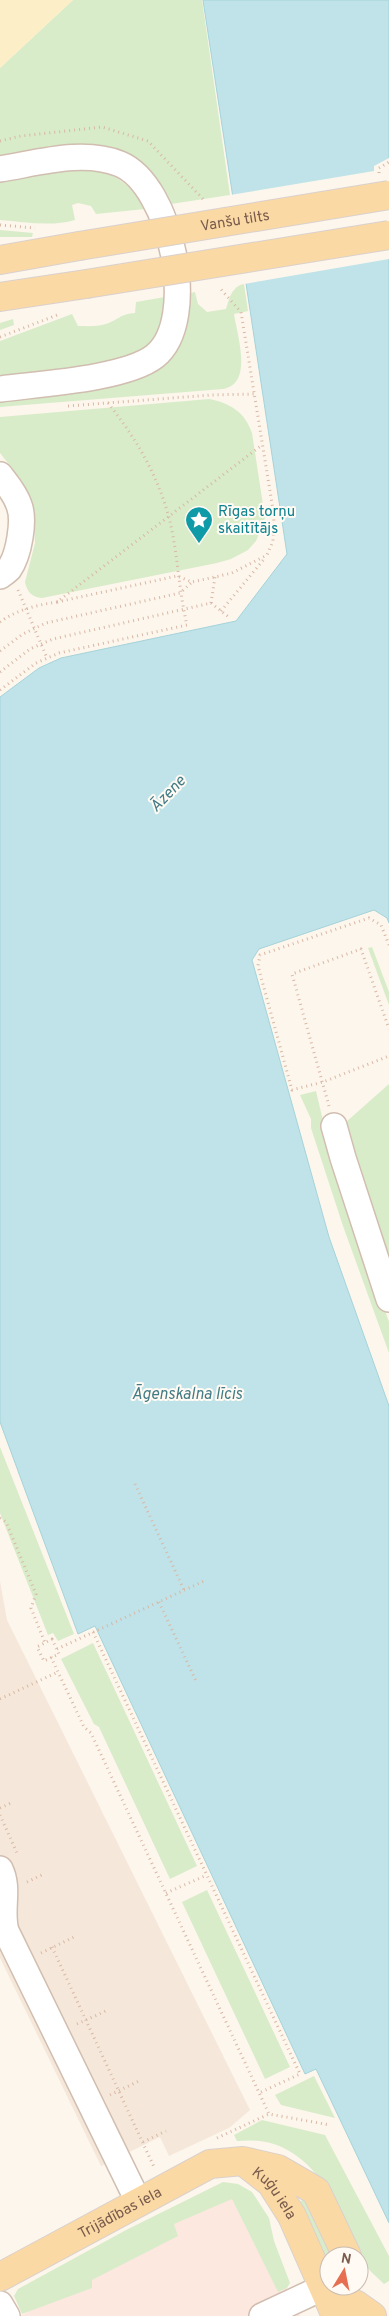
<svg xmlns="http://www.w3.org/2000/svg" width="389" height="2316" font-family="Overpass,sans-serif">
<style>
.residential{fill:#f5e8da}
.commercial{fill:#fde8e0}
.green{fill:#d8ecc9}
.sand{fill:#fcefc7}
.water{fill:#bfe3e8;stroke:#a5d3da}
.pier{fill:#fdf6ec}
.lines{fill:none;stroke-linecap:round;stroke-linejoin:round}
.minor-casing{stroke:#d1beb0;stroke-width:28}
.major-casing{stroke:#dad1cd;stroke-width:30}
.path{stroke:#d9b8a5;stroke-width:3;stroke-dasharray:1 4;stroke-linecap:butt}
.minor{stroke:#fff;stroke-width:25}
.major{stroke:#fbd9a5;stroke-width:28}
.major-bridge-casing{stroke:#dad1cd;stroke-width:30;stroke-linecap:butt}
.path-bridge{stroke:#d9b8a5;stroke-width:3;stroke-dasharray:1 4;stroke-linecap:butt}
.major-bridge{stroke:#fbd9a5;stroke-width:28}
.labels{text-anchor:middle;stroke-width:4;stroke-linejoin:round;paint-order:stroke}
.street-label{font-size:15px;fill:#7a5c4d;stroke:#fffaf3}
.culture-label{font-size:15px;fill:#0d838f;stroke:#fffaf3;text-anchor:start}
.water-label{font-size:16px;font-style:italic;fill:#437c86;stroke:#fffaf3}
</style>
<rect width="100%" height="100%" fill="#fdf6ec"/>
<!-- residential -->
<path class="residential" d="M0 1581 7 1620 250 2110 229 2128 169 2156 160 2137 101 2166 0 1958Z"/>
<!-- commercial -->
<path class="commercial" d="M240 2188 300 2316H20L33 2309 23 2290Z"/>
<!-- green -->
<g class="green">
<path d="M73 0H202L230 195 171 204 165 191 147 168 122 152 0 158V68Z"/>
<path d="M94 170C119 175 133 188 145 209L96 214 91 206 78 203 72 205 75 220C52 227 24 222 0 220V180L59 171Z"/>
<path d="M0 230 33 233 32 237H0Z"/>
<path d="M244 284 248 311 234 314C237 335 254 384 223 389L0 407V398C25 396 50 393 76 389 115 384 162 383 182 342 189 328 187 310 187 294L195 292 198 304 207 312 226 309C229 299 232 286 244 284Z"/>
<path d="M165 297C164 314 161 331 149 344 126 368 34 374 0 378V341L72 314 78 326C87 326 96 327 106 324 118 320 120 314 135 313L136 302Z"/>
<path d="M13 319 14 325 0 330V323Z"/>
<path d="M209 399C230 403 245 412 252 433L265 518 256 541 248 550 231 559 217 563 42 598C32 597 27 592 25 582L35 543 33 508 22 481 0 453V417Z"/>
<path d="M372 947 389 992V1005L368 948Z"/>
<path d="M389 1084V1263L343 1133 345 1123Z"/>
<path d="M316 1091 328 1142 354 1225 389 1322V1353L343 1226 311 1128V1119L300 1095Z"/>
<path d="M0 1447 74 1634 58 1641 53 1633 48 1635 0 1513Z"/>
<path d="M93 1643 197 1866 170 1879 99 1727 94 1724 61 1659Z"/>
<path d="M207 1890 290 2067 265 2079 182 1902Z"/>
<path d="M314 2076 335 2118 281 2105 275 2095Z"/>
<path d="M262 2120 325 2135 389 2256V2281L384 2284C376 2276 366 2268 360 2259 339 2223 332 2179 294 2154 276 2142 259 2139 237 2141L234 2135Z"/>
<path d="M223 2182 238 2184 252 2192 269 2218 274 2241 290 2283 287 2288 278 2292 232 2199 174 2224 178 2236 92 2280V2288L22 2314 14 2296 18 2289 126 2230Z"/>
<path d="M305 2199 331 2256H329V2275L298 2202Z"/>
</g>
<!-- sand -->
<path class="sand" d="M0 0H73L0 68Z"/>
<!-- water -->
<path class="water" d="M203 0H389V923L387 918 374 910 259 949 252 960 329 1237 389 1406V2223L316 2069 305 2074 95 1626 78 1634 0 1422V697L39 668 61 658 236 621 287 554Z"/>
<!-- pier -->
<path class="pier" d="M389 158V259L244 284 230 195 374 171V166Z"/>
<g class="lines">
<!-- minor casing -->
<g class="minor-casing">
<g id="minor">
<path d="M0 169C38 163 83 149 120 164 171 185 200 320 155 356 126 379 38 384 0 389"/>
<path d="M0 475C7 484 15 493 19 505 25 520 19 555 9 569 7 571 3 574 0 576"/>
<path d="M334 1126 343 1158 389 1299"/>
<path d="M0 1869C10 1889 0 1910 6 1931L138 2201"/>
<path d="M0 2304 7 2316"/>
<path d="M262 2316 322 2288"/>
</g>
</g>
<!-- major casing -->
<g class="major-casing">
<g id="major">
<path d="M0 260 79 246"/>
<path d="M0 297 86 284"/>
<path id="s1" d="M248 2165 271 2183 292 2216 336 2316"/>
<path id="s2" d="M0 2277 210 2164 243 2161 278 2169 316 2191 347 2256"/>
<path d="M345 2316V2308L355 2304 372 2316"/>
</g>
</g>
<!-- path -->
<g class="path">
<path d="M0 141 21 136 102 127 148 141 203 199"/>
<path d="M0 225 35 228"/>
<path d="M0 337 60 314"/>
<path d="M68 406 211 395 254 394"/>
<path d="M18 590 47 658"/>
<path d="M57 602 177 576 192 582 215 577 232 573 267 555 273 541 274 516 241 312 219 287"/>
<path d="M211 603 215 577"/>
<path d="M221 611 265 558"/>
<path d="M0 622C16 610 37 605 57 602L262 445"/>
<path d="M0 651 23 634 46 623 180 593 192 582"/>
<path d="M0 672 30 649 53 639 211 603 230 618"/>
<path d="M0 690 36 663 59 653 187 625C178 588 178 550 168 514 156 472 135 437 108 403"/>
<path d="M389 945 381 925 369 918 260 955 258 966 292 1090 323 1082 389 1056"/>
<path d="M329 1106 292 974 361 949 389 1029"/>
<path d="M135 1484 184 1590"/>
<path d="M0 1518 6 1522 36 1594 31 1608 45 1643"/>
<path d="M159 1602 196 1681"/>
<path d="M93 1632 300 2074 259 2093"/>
<path d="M52 1639 59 1654 44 1661 37 1647Z"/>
<path d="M57 1649 204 1581"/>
<path d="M51 1657 84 1727 91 1733 269 2114"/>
<path d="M0 1699 58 1672"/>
<path d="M0 1808 11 1803"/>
<path d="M0 1815 17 1853"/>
<path d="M27 1882 44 1874"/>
<path d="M166 1893 207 1875"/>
<path d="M52 1947 154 2167"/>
<path d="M41 1953 74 1937"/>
<path d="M77 2024 108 2010"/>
<path d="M110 2095 141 2080"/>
<path d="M217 2138 269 2114 330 2125"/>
<path d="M143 2142 166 2131"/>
</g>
<!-- minor -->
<use href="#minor" class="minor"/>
<!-- major -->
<use href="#major" class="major"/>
<!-- major-bridge casing -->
<g class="major-bridge-casing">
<g id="major-bridge">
<path id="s3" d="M79 246 389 195"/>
<path d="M86 284 389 235"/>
</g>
</g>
<!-- path-bridge -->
<path class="path-bridge" d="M379 173V168L389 162"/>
<!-- major-bridge -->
<use href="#major-bridge" class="major-bridge"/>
</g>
<!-- icons -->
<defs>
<g id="sight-pin" transform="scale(1.4375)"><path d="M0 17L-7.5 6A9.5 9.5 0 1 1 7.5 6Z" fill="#0f9aa8" stroke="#fffaf3"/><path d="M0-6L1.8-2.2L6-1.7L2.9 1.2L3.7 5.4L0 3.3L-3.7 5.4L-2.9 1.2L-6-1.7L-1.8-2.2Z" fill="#fff"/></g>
</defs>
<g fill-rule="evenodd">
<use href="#sight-pin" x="199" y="520"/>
</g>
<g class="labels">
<!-- street labels -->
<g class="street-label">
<text dy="5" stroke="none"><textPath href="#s3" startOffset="158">Vanšu tilts</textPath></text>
<text dy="5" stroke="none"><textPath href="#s1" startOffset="39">Kuģu iela</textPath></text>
<text dy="5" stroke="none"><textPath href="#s2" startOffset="136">Trijādības iela</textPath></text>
</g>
<!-- culture labels -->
<g class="culture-label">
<text x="218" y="516">Rīgas torņu<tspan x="218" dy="17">skaitītājs</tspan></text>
</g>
<!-- water labels -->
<g class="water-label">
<text transform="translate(167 793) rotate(-46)" y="6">Āzene</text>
<text x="187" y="1399">Āgenskalna līcis</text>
</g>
</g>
<!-- north arrow -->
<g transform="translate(344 2271) rotate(10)"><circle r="24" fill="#fffaf3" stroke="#cabbb1"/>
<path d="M0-4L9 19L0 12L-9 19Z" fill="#e76f51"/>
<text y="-8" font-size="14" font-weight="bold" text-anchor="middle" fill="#7a5c4d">N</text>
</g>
</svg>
